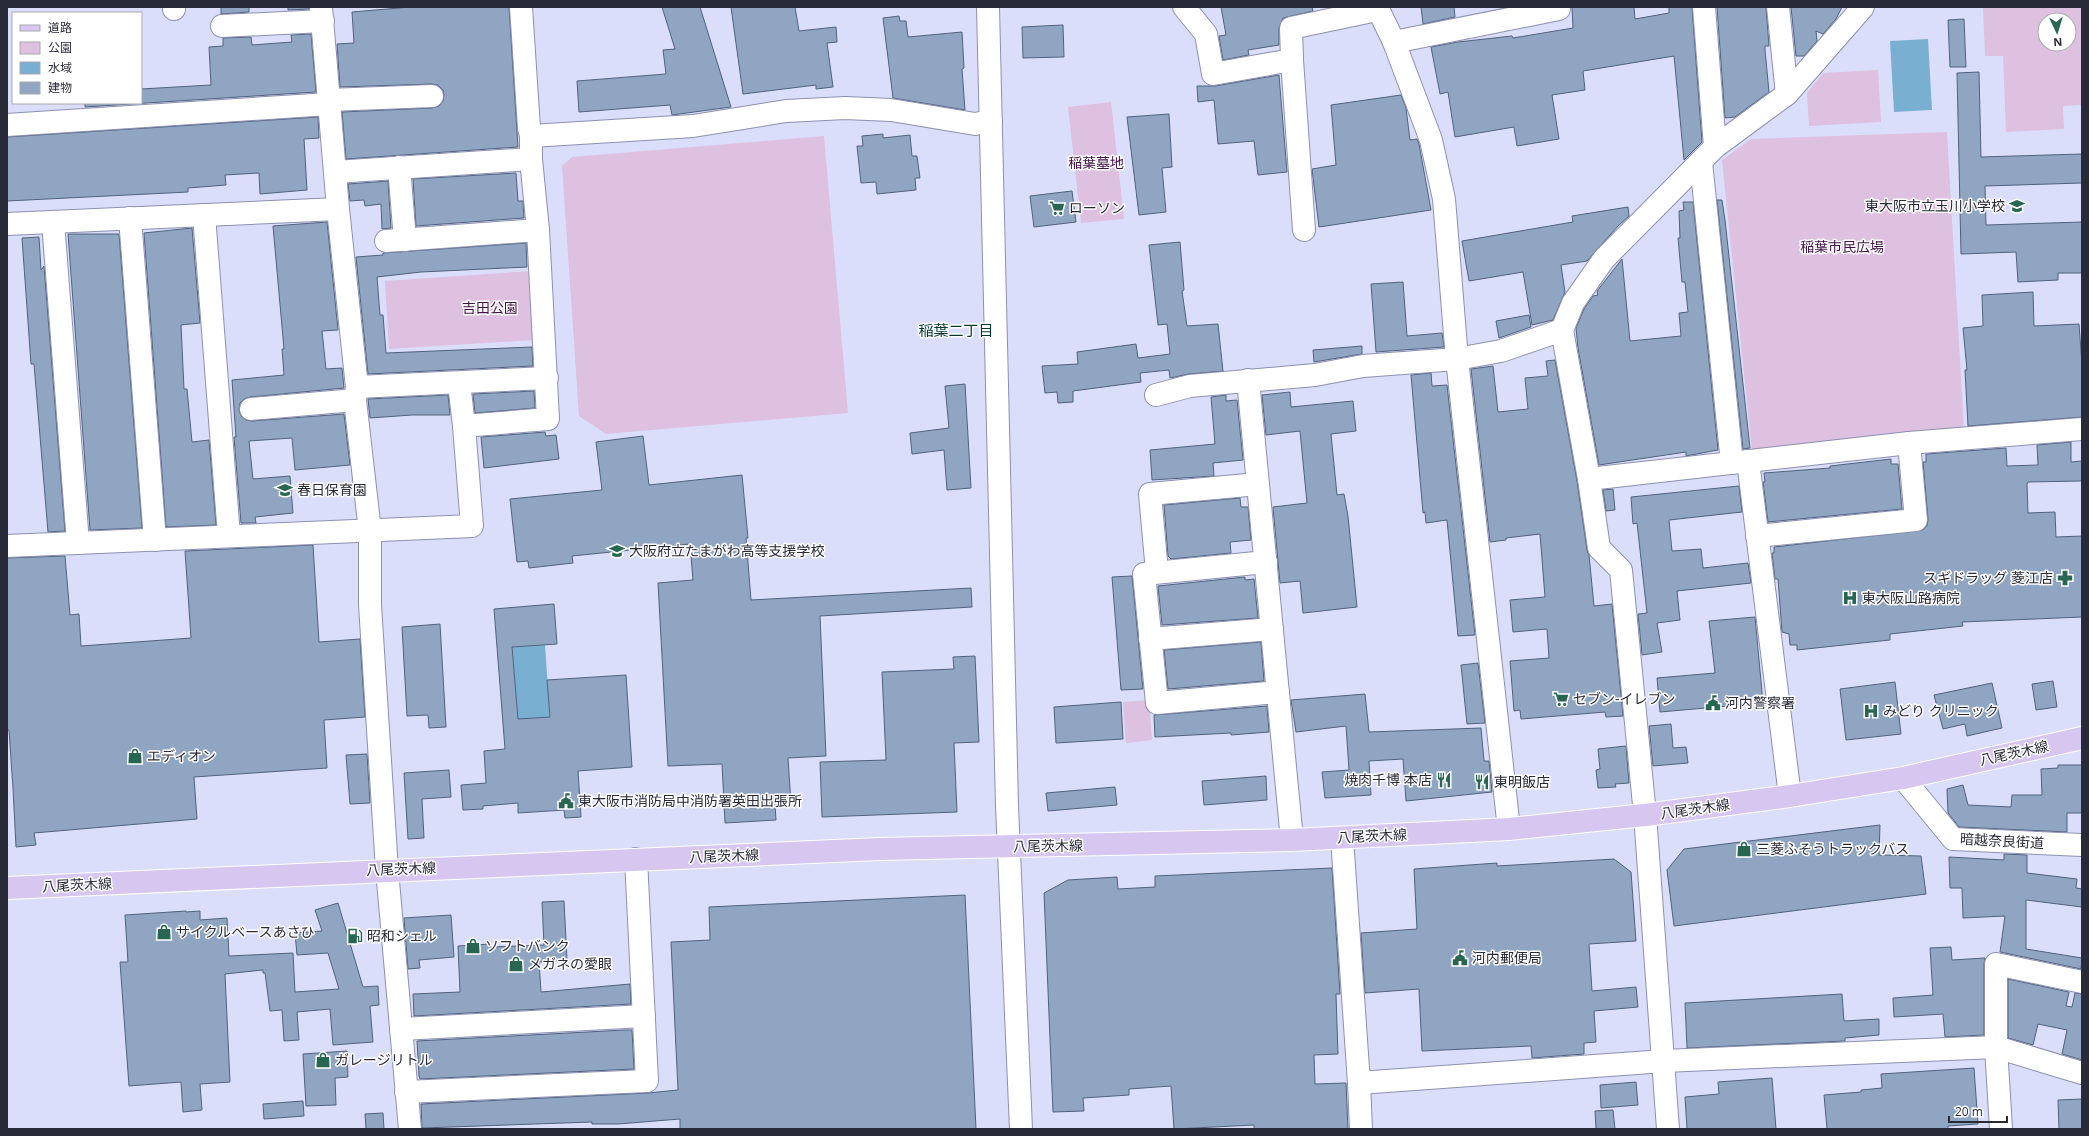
<svg xmlns="http://www.w3.org/2000/svg" width="2089" height="1136" font-family="'Open Sans','Noto Sans JP',sans-serif">
<style>
.green{fill:#dec0e0;fill-rule:evenodd}
.water{fill:#79b0d2}
.building{fill:#90a5c2;stroke:#50627d}
.lines{fill:none;stroke-linecap:round;stroke-linejoin:round}
.minor-casing{stroke:#8c90b1;stroke-width:24}
.major-casing{stroke:#fff;stroke-width:24}
.minor{stroke:#fff;stroke-width:22}
.major{stroke:#d7c6ef;stroke-width:22}
.labels{text-anchor:middle;stroke-width:3;stroke-linejoin:round;paint-order:stroke}
.park-label{font-size:14px;fill:#421147;stroke:#fff}
.poi-label{font-size:14px;fill:#292a38;stroke:#fff;text-anchor:start}
.street-label{font-size:14px;fill:#292a38;stroke:#fff}
.neighbourhood-label{font-size:15px;fill:#033a2c;stroke:#fff}
</style>
<rect width="100%" height="100%" fill="#dbdefb"/>
<!-- green -->
<g class="green">
<path d="M1983 7H2082V105L2063 106 2064 129 2006 132 2003 56H1985ZM2045 20H2069V44H2045Z"/>
<path d="M1878 70 1881 122 1809 126 1807 93 1823 73Z"/>
<path d="M1111 102 1124 219 1081 223 1068 107Z"/>
<path d="M1947 132 1964 431 1752 451 1722 160 1751 139Z"/>
<path d="M824 136 848 413 606 434 579 416 562 166 572 157Z"/>
<path d="M531 271 535 340 389 349 385 281Z"/>
<path d="M1149 700 1152 740 1126 743 1123 702Z"/>
</g>
<!-- water -->
<g class="water">
<path d="M1928 39 1932 110 1894 112 1890 41Z"/>
<path d="M545 645 550 717 518 719 512 647Z"/>
</g>
<!-- building -->
<g class="building">
<path d="M221 7H249V12L221 14Z"/>
<path d="M288 7H309V9L288 10Z"/>
<path d="M411 7H509L518 147 346 159 342 112 432 108 439 106 443 101 444 95 443 90 438 85 432 84 340 87 337 44 354 43 352 12Z"/>
<path d="M662 7H700L731 107 672 115 670 105 579 112 577 81 666 74 663 50 675 49Z"/>
<path d="M731 7H795L799 31 836 27 837 42 827 43 833 87 816 89V85L743 94Z"/>
<path d="M1221 7H1312L1313 11 1283 18 1279 28V45L1248 50 1249 55 1223 60 1219 36 1226 35Z"/>
<path d="M1421 7H1454L1455 17 1423 24Z"/>
<path d="M1572 7H1634L1635 19 1669 13V7H1692L1702 142 1684 160 1674 56 1583 71 1585 90 1552 95 1559 139 1517 146 1514 127 1455 137 1448 92 1440 94 1431 47 1458 42 1512 36 1513 38 1573 28Z"/>
<path d="M1717 7H1766L1769 46H1765V50L1769 92 1735 117 1725 118Z"/>
<path d="M1791 7H1842L1836 19 1823 34 1816 31 1817 41 1804 56H1796Z"/>
<path d="M899 16 900 21H906L908 37 962 32 964 68 962 69 965 110 893 98 883 18Z"/>
<path d="M1964 19 1966 67H1950L1948 20Z"/>
<path d="M1063 25 1064 57 1023 58 1022 27Z"/>
<path d="M311 34 316 92 85 107V103H141V89L211 85 209 47 223 46V38L251 37 252 45 292 42 291 35Z"/>
<path d="M1979 72 1981 157 2082 154V183L1985 186 1986 225 2082 222V273H2058V280L2018 282 2016 252 1961 254 1957 73Z"/>
<path d="M1279 75 1287 172 1258 175 1254 141 1218 144 1214 100 1198 102 1197 86H1215Z"/>
<path d="M1401 95 1406 108 1410 140 1417 139 1419 144 1431 210 1319 227 1312 169 1336 165 1331 105Z"/>
<path d="M1169 114 1172 167 1162 168 1166 212 1139 215 1127 117Z"/>
<path d="M318 117 319 138 304 139 307 190 260 194 259 173 225 175 226 185 188 188V192L7 201V137Z"/>
<path d="M883 134V138L910 135 912 156H917L920 178H915L916 190 877 194 876 182 861 183 857 146H863L862 136Z"/>
<path d="M516 173 518 201H523L524 218 416 226 413 179Z"/>
<path d="M388 181 391 228 382 229 381 204 365 206 364 200 350 201 348 184Z"/>
<path d="M1072 191 1076 222 1034 227 1030 196Z"/>
<path d="M1717 200H1722L1725 220 1750 448 1743 449Z"/>
<path d="M1683 202H1693L1718 450 1686 456V452L1599 465 1578 348 1576 328 1584 309 1593 296 1598 295 1597 291 1622 259 1630 341 1681 336 1679 313 1688 312 1685 282H1682L1678 238H1680L1679 211 1684 210Z"/>
<path d="M1628 207 1629 216 1618 226 1587 261 1561 265 1565 292 1553 320 1532 325 1523 272 1469 281 1462 241 1573 222 1572 216Z"/>
<path d="M327 222 338 330 322 331 326 369 342 368 344 388 250 397 244 399 240 403 239 410 241 416 246 420 252 421 344 414 350 465 295 470 292 438 249 441 253 479 290 476 293 513 255 517 256 523H241L234 437H236L232 380 284 375 282 349H284L273 226Z"/>
<path d="M192 228 200 323 181 325 184 389H187L192 442 209 440 216 525 166 527 144 233Z"/>
<path d="M68 234H119L142 528 90 530Z"/>
<path d="M39 237 41 270 44 266 65 531 48 532 34 364H31L22 238Z"/>
<path d="M1180 242 1184 290 1182 291 1187 326 1218 324 1223 371 1189 374 1170 378 1169 370 1140 373 1141 382 1073 391V402L1058 403 1057 392 1045 393 1042 366 1078 364 1077 352 1136 344 1138 358 1170 354 1167 324 1158 325 1149 245Z"/>
<path d="M526 243 527 267 421 272 377 277 380 315H383L386 353 532 347 533 366 368 374 356 257 383 255V253Z"/>
<path d="M1403 282 1407 336 1442 333 1444 347 1376 352 1371 284Z"/>
<path d="M2033 292 2034 326 2079 324 2082 364V417L1968 426 1965 370H1967L1963 328 1983 326 1982 295Z"/>
<path d="M1529 315 1531 327 1499 338 1496 321Z"/>
<path d="M1362 346V354L1314 362 1313 350Z"/>
<path d="M1555 360 1577 481 1587 550 1589 555 1594 606 1612 604 1623 716 1606 717 1605 712 1521 719 1520 710 1514 711 1510 661 1549 658 1547 629 1513 632 1510 600 1545 597 1540 534 1506 538V540L1490 542 1471 369 1493 366 1498 412 1528 409 1525 378 1548 376 1546 361Z"/>
<path d="M1431 373 1432 386 1447 385 1475 635 1458 636 1447 520 1426 523 1425 512 1423 513 1411 375Z"/>
<path d="M965 384 971 488 947 490 944 450 912 454 910 433 949 428 945 386Z"/>
<path d="M534 391 535 408 475 413 473 394Z"/>
<path d="M1290 392 1291 407 1353 401 1356 431 1331 434 1337 495 1344 494 1348 516 1357 607 1303 613 1300 581 1280 583 1273 507 1307 503 1300 431 1266 435 1262 395Z"/>
<path d="M448 395 450 415H412L370 418 368 399Z"/>
<path d="M1226 395V401L1237 400 1243 460 1213 463 1214 476 1152 480 1150 450 1215 444 1211 397Z"/>
<path d="M545 432 546 436 556 435 559 459 484 468 481 437Z"/>
<path d="M643 436 649 485 742 475 748 538H746L751 600 971 588 972 607 820 616 826 756 788 758 791 804 775 805 776 820 725 823 722 764 668 766 658 583 693 580 690 544 572 556 573 563 529 568 528 561 517 562 510 499 602 490 596 442Z"/>
<path d="M2071 442V462L2082 461V481L2028 482 2027 484 2028 513 2055 512 2056 537 2082 536V617L1962 622 1963 626 1890 634V640L1797 650V645H1790L1789 634 1782 632 1778 579H1775L1772 553H1774V547L1923 530 1927 526 1928 519 1923 462H1926V454L2006 448 2007 466 2038 465 2037 445Z"/>
<path d="M1891 459V464H1898L1902 509 1768 522 1763 482H1765L1764 473 1830 468V466Z"/>
<path d="M1739 486 1742 512 1669 520 1672 551 1701 549 1703 568 1748 563 1751 583 1677 591 1680 620 1657 623 1662 652 1642 655 1638 614 1647 613 1637 523 1633 524 1631 497Z"/>
<path d="M1613 489 1615 510 1606 511 1603 490Z"/>
<path d="M1240 498 1241 507H1248L1251 540 1230 542 1231 553 1171 559 1168 556 1164 505Z"/>
<path d="M313 545 319 642 360 639 365 717 324 720 327 768 194 777 197 819 34 833 36 845 16 847 13 788 9 730H7V558L65 556 70 615 79 614 81 646 191 638 185 551Z"/>
<path d="M1132 576 1143 689 1121 690 1112 577Z"/>
<path d="M1245 577V580L1254 579 1258 618 1162 625 1158 586Z"/>
<path d="M554 604 557 644 512 647 518 719 550 717 547 680 626 675 632 767 578 771 581 817 565 818 564 810 518 813V803L483 806V809L463 810 461 785 486 783 484 751 505 749 494 609Z"/>
<path d="M1755 617 1763 703 1660 712 1657 678 1715 673 1709 621Z"/>
<path d="M440 624 446 727 429 728 428 715 407 716 402 627Z"/>
<path d="M1261 642 1264 681 1168 689 1164 650Z"/>
<path d="M975 656 979 742 954 743 957 812 822 817 820 762 886 760 882 672 954 669 953 657Z"/>
<path d="M1478 663 1485 723 1467 724 1461 665Z"/>
<path d="M2053 681 2057 707 2036 710 2032 684Z"/>
<path d="M1895 682 1901 734 1846 740 1840 689Z"/>
<path d="M1992 683 2002 728 1967 736 1965 724 1943 729 1934 695Z"/>
<path d="M1365 694 1369 732 1481 728 1484 761H1489L1492 792 1406 801 1403 759 1369 761 1371 795 1325 798 1322 772 1349 770 1346 726 1296 732 1291 700Z"/>
<path d="M1121 702 1123 739 1056 743 1054 707Z"/>
<path d="M1267 706 1269 732 1231 735V733L1155 737 1154 715Z"/>
<path d="M1671 724 1673 748 1686 747 1688 763 1653 766 1649 726Z"/>
<path d="M1626 746 1629 783 1615 784 1616 787 1598 788 1596 770 1600 769 1598 749Z"/>
<path d="M367 754 370 803 350 804 346 755Z"/>
<path d="M2058 765H2082V813H2067V832L1959 827 1948 813 1947 789 1963 785 1968 805 2011 807 2012 795H2042L2041 769 2058 768Z"/>
<path d="M449 770 451 797 422 799 424 838 408 839 404 773Z"/>
<path d="M1266 776 1267 800 1204 805 1202 781Z"/>
<path d="M1115 787 1117 805 1048 811 1046 793Z"/>
<path d="M1880 825 1879 855 1921 856 1926 894 1674 926 1667 870 1684 849Z"/>
<path d="M2004 854 2027 855V873L2077 879 2076 888 2082 889V907L2026 900V949L2082 958 2081 969 2000 952 2005 916 1963 918 1962 888H1950L1949 857 2004 860Z"/>
<path d="M1614 859 1631 872 1636 941 1589 944 1592 991 1636 987 1638 1007 1594 1011 1596 1042 1584 1043V1054L1532 1058 1531 1046 1422 1051 1419 989 1365 993 1361 933 1417 929 1414 869 1497 863V866Z"/>
<path d="M1332 868 1340 994H1336L1338 1054 1314 1055 1315 1084 1346 1083 1348 1129H1254V1125L1174 1129 1171 1086 1129 1089V1095L1083 1098 1084 1111 1053 1112 1044 893 1068 880 1117 877 1118 889 1155 887V876Z"/>
<path d="M965 895 976 1129H680V1119L618 1124H592V1122L422 1128 421 1104 648 1093 678 1090 671 942 710 940 709 907Z"/>
<path d="M564 901 567 960 539 962 541 992 630 984 631 1004 414 1016 413 994 460 992 458 946 490 944V947L544 945 542 902Z"/>
<path d="M338 903 363 987 378 986 379 1005 370 1006 373 1042 333 1045 330 1009 297 1012 299 1040 284 1041 282 1010 270 1011 265 973H263V970L225 974 230 1082 200 1084 202 1110 183 1112 181 1082 129 1086 120 962H128L125 915 186 911V912L200 911V920L227 918 229 956 293 953 295 992 339 989 328 953 297 955 295 933 322 931 315 910Z"/>
<path d="M451 915 454 957 419 960 420 968 408 969 404 918Z"/>
<path d="M1951 947 1952 960 1985 958 1984 964V1035L1945 1037 1943 1014 1894 1017 1893 998 1933 995 1930 948Z"/>
<path d="M2008 979 2069 992 2066 1006 2072 1007 2075 993 2082 994V1060L2062 1054 2067 1030 2038 1024 2033 1045 2008 1038Z"/>
<path d="M1842 994 1844 1021 1879 1019V1035L1845 1038V1041L1687 1048 1685 1003Z"/>
<path d="M625 1030H632L634 1069 420 1079 419 1076 417 1041Z"/>
<path d="M347 1051 348 1077 335 1078 336 1105 306 1106 303 1054Z"/>
<path d="M1974 1068 1978 1124 1948 1126V1129H1827L1824 1095 1861 1092V1090L1882 1088 1881 1074Z"/>
<path d="M1772 1078 1776 1129H1687L1685 1097 1719 1094 1718 1082Z"/>
<path d="M1636 1082 1638 1105 1601 1108 1600 1085Z"/>
<path d="M2082 1099V1129H2059L2058 1100Z"/>
<path d="M303 1101 304 1116 264 1119 263 1104Z"/>
<path d="M1613 1110 1615 1129H1596L1595 1111Z"/>
<path d="M383 1113 384 1129H366L365 1114Z"/>
</g>
<g class="lines">
<!-- minor casing -->
<g class="minor-casing">
<g id="minor">
<path d="M174 7V9"/>
<path d="M321 7 338 209 357 387 355 400 370 531V605L387 870 410 1129"/>
<path d="M521 7 529 128 531 136"/>
<path d="M988 7 1007 806 1021 1129"/>
<path d="M1184 7 1206 34 1213 74 1292 60 1291 28 1377 10"/>
<path d="M1377 7 1394 42 1559 9V7"/>
<path d="M1704 7 1715 147"/>
<path d="M1778 7 1787 94"/>
<path d="M222 26 323 21"/>
<path d="M1394 42 1431 140 1444 199 1457 359 1509 829"/>
<path d="M1292 60 1304 230"/>
<path d="M329 100 432 96"/>
<path d="M7 125 329 104"/>
<path d="M1701 162 1732 463"/>
<path d="M399 167 405 240"/>
<path d="M335 172 531 159"/>
<path d="M204 215 229 536"/>
<path d="M130 218 155 540"/>
<path d="M53 222 78 543"/>
<path d="M7 224 338 209"/>
<path d="M386 241 538 230"/>
<path d="M1562 330 1589 479 1599 548 1621 570 1645 815 1668 1129"/>
<path d="M1248 380 1292 840"/>
<path d="M459 383 464 426"/>
<path d="M357 387 547 378"/>
<path d="M1156 395 1190 386 1315 375 1363 366 1457 359 1501 351 1562 330 1573 303 1604 259 1715 147 1787 94 1863 7"/>
<path d="M251 409 355 400"/>
<path d="M1748 461 1790 796"/>
<path d="M1589 479 1909 443 2082 429"/>
<path d="M1757 536 1916 520 1909 443"/>
<path d="M7 546 472 526 464 426 548 419 538 230 531 159V136L693 126 786 111 845 108 891 110 975 124 991 121"/>
<path d="M1266 562 1144 574 1157 703 1278 692"/>
<path d="M1157 572 1150 494 1258 484"/>
<path d="M1150 639 1272 629"/>
<path d="M1903 778 1953 839 2082 845"/>
<path d="M1342 838 1359 1083"/>
<path d="M401 1029 644 1016"/>
<path d="M406 1092 647 1081 636 859"/>
<path d="M1361 1129 1359 1083 1664 1061 1996 1047 2082 1073"/>
<path d="M2001 1129 1996 1047V964L2082 982"/>
</g>
</g>
<!-- major casing -->
<g class="major-casing">
<path id="major" d="M7 888 879 849 1292 840 1509 829 1645 815 1790 796 1903 778 2082 738"/>
</g>
<!-- minor -->
<use href="#minor" class="minor"/>
<!-- major -->
<use href="#major" class="major"/>
</g>
<!-- icons -->
<defs>
<g id="school-bare" transform="scale(1.2)"><path d="M0-5L7-2L0 1L-7-2ZM-4 1L0 2.5L4 1V4Q0 6-4 4Z" fill="#286652" stroke="#fff" stroke-width="2.5" paint-order="stroke"/></g>
<g id="supermarket-bare" transform="scale(1.2)"><path d="M-6-5.5h2.5l.6 2H6L4.5 2H-2.5L-4.4-4H-6ZM-1.5 3.2a1.3 1.3 0 1 0 .1 0ZM3 3.2a1.3 1.3 0 1 0 .1 0Z" fill="#286652" stroke="#fff" stroke-width="2.5" paint-order="stroke"/></g>
<g id="pharmacy-bare" transform="scale(1.2)"><path d="M-2-6h4v4h4v4h-4v4h-4v-4h-4v-4h4Z" fill="#286652" stroke="#fff" stroke-width="2.5" paint-order="stroke"/></g>
<g id="hospital-bare" transform="scale(1.2)"><path d="M-5-5h3v3.5h4V-5h3V5h-3V1.5h-4V5h-3Z" fill="#286652" stroke="#fff" stroke-width="2.5" paint-order="stroke"/></g>
<g id="civic-bare" transform="scale(1.2)"><path d="M-.6-6.5H3V-4.5H.6V-3L4-1V1h2V6H-6V1h2V-1L-.6-3ZM-1.2 2.5V6h2.4V2.5Z" fill="#286652" stroke="#fff" stroke-width="2.5" paint-order="stroke"/></g>
<g id="shop-bare" transform="scale(1.2)"><path d="M-5-2.5h2.3a2.7 3.5 0 0 1 5.4 0H5L5.5 6h-11ZM-1.5-2.5h3a1.5 2.3 0 0 0-3 0Z" fill="#286652" stroke="#fff" stroke-width="2.5" paint-order="stroke"/></g>
<g id="restaurant-bare" transform="scale(1.2)"><path d="M-5-6h1v4h1v-4h1v4h1v-4h1v5L-1.5 .5V6h-2V.5L-5-1ZM5-6V6H3V1.5H1.5Q1.5-4 5-6Z" fill="#286652" stroke="#fff" stroke-width="2.5" paint-order="stroke"/></g>
<g id="fuel-bare" transform="scale(1.2)"><path d="M-5.5-6h7V0h2V4h1.3V-2.5L3-4.5l.8-.8L6-3V5H2.5V1h-1V6h-7ZM-4.2-4.7v3.2H.2V-4.7Z" fill="#286652" stroke="#fff" stroke-width="2.5" paint-order="stroke"/></g>
</defs>
<g fill-rule="evenodd">
<use href="#school-bare" x="2017" y="206"/>
<use href="#supermarket-bare" x="1057" y="208"/>
<use href="#school-bare" x="285" y="490"/>
<use href="#school-bare" x="617" y="551"/>
<use href="#pharmacy-bare" x="2065" y="578"/>
<use href="#hospital-bare" x="1850" y="598"/>
<use href="#supermarket-bare" x="1561" y="699"/>
<use href="#civic-bare" x="1713" y="703"/>
<use href="#hospital-bare" x="1871" y="711"/>
<use href="#shop-bare" x="135" y="756"/>
<use href="#restaurant-bare" x="1444" y="780"/>
<use href="#restaurant-bare" x="1482" y="782"/>
<use href="#civic-bare" x="566" y="801"/>
<use href="#shop-bare" x="1744" y="849"/>
<use href="#shop-bare" x="164" y="932"/>
<use href="#fuel-bare" x="355" y="936"/>
<use href="#shop-bare" x="473" y="946"/>
<use href="#civic-bare" x="1460" y="958"/>
<use href="#shop-bare" x="516" y="964"/>
<use href="#shop-bare" x="323" y="1060"/>
</g>
<g class="labels">
<!-- park labels -->
<g class="park-label">
<text x="1096" y="168">稲葉墓地</text>
<text x="1842" y="252">稲葉市民広場</text>
<text x="490" y="313">吉田公園</text>
</g>
<!-- poi labels -->
<g class="poi-label">
<text x="2005" y="211" text-anchor="end">東大阪市立玉川小学校</text>
<text x="1069" y="213">ローソン</text>
<text x="297" y="495">春日保育園</text>
<text x="629" y="556">大阪府立たまがわ高等支援学校</text>
<text x="2053" y="583" text-anchor="end">スギドラッグ 菱江店</text>
<text x="1862" y="603">東大阪山路病院</text>
<text x="1573" y="704">セブン-イレブン</text>
<text x="1725" y="708">河内警察署</text>
<text x="1883" y="716">みどり クリニック</text>
<text x="147" y="761">エディオン</text>
<text x="1432" y="785" text-anchor="end">焼肉千博 本店</text>
<text x="1494" y="787">東明飯店</text>
<text x="578" y="806">東大阪市消防局中消防署英田出張所</text>
<text x="1756" y="854">三菱ふそうトラックバス</text>
<text x="176" y="937">サイクルベースあさひ</text>
<text x="367" y="941">昭和シェル</text>
<text x="485" y="951">ソフトバンク</text>
<text x="1472" y="963">河内郵便局</text>
<text x="528" y="969">メガネの愛眼</text>
<text x="335" y="1065">ガレージリトル</text>
</g>
<!-- street labels -->
<g class="street-label">
<text transform="translate(2014 753) rotate(-12)" y="5">八尾茨木線</text>
<text transform="translate(1695 809) rotate(-8)" y="5">八尾茨木線</text>
<text transform="translate(1372 836) rotate(-3)" y="5">八尾茨木線</text>
<text transform="translate(2002 841) rotate(3)" y="5">暗越奈良街道</text>
<text transform="translate(1048 846) rotate(-1)" y="5">八尾茨木線</text>
<text transform="translate(724 856) rotate(-2)" y="5">八尾茨木線</text>
<text transform="translate(401 869) rotate(-2)" y="5">八尾茨木線</text>
<text transform="translate(77 885) rotate(-3)" y="5">八尾茨木線</text>
</g>
<!-- neighbourhood labels -->
<g class="neighbourhood-label">
<text x="956" y="336">稲葉二丁目</text>
</g>
</g>
<!-- border -->
<rect width="2089" height="1136" fill="none" stroke="#292a38" stroke-width="16"/>
<!-- legend -->
<rect x="12" y="12" width="130" height="92" fill="#ffffff" stroke="#a9aaaf"/>
<rect x="20" y="25" width="20" height="6" fill="#d7c6ef" stroke="#a9aaaf"/>
<text x="48" y="32" font-size="12" fill="#292a38">道路</text>
<rect x="20" y="42" width="20" height="12" fill="#dec0e0" stroke="#a9aaaf"/>
<text x="48" y="52" font-size="12" fill="#292a38">公園</text>
<rect x="20" y="62" width="20" height="12" fill="#79b0d2" stroke="#a9aaaf"/>
<text x="48" y="72" font-size="12" fill="#292a38">水域</text>
<rect x="20" y="82" width="20" height="12" fill="#90a5c2" stroke="#a9aaaf"/>
<text x="48" y="92" font-size="12" fill="#292a38">建物</text>
<!-- north arrow -->
<g transform="translate(2057 32) rotate(176)"><circle r="19" fill="#ffffff" stroke="#a9aaaf"/>
<path d="M0-3L7 15L0 10L-7 15Z" fill="#286652"/>
<text y="-6" font-size="11" font-weight="bold" text-anchor="middle" fill="#292a38">N</text>
</g>
<!-- scale -->
<path d="M1949 1116v6h58v-6" fill="none" stroke="#292a38" stroke-width="2"/>
<text x="1955" y="1116" font-size="12" fill="#292a38" stroke="#ffffff" stroke-width="3" paint-order="stroke">20 m</text>
</svg>
